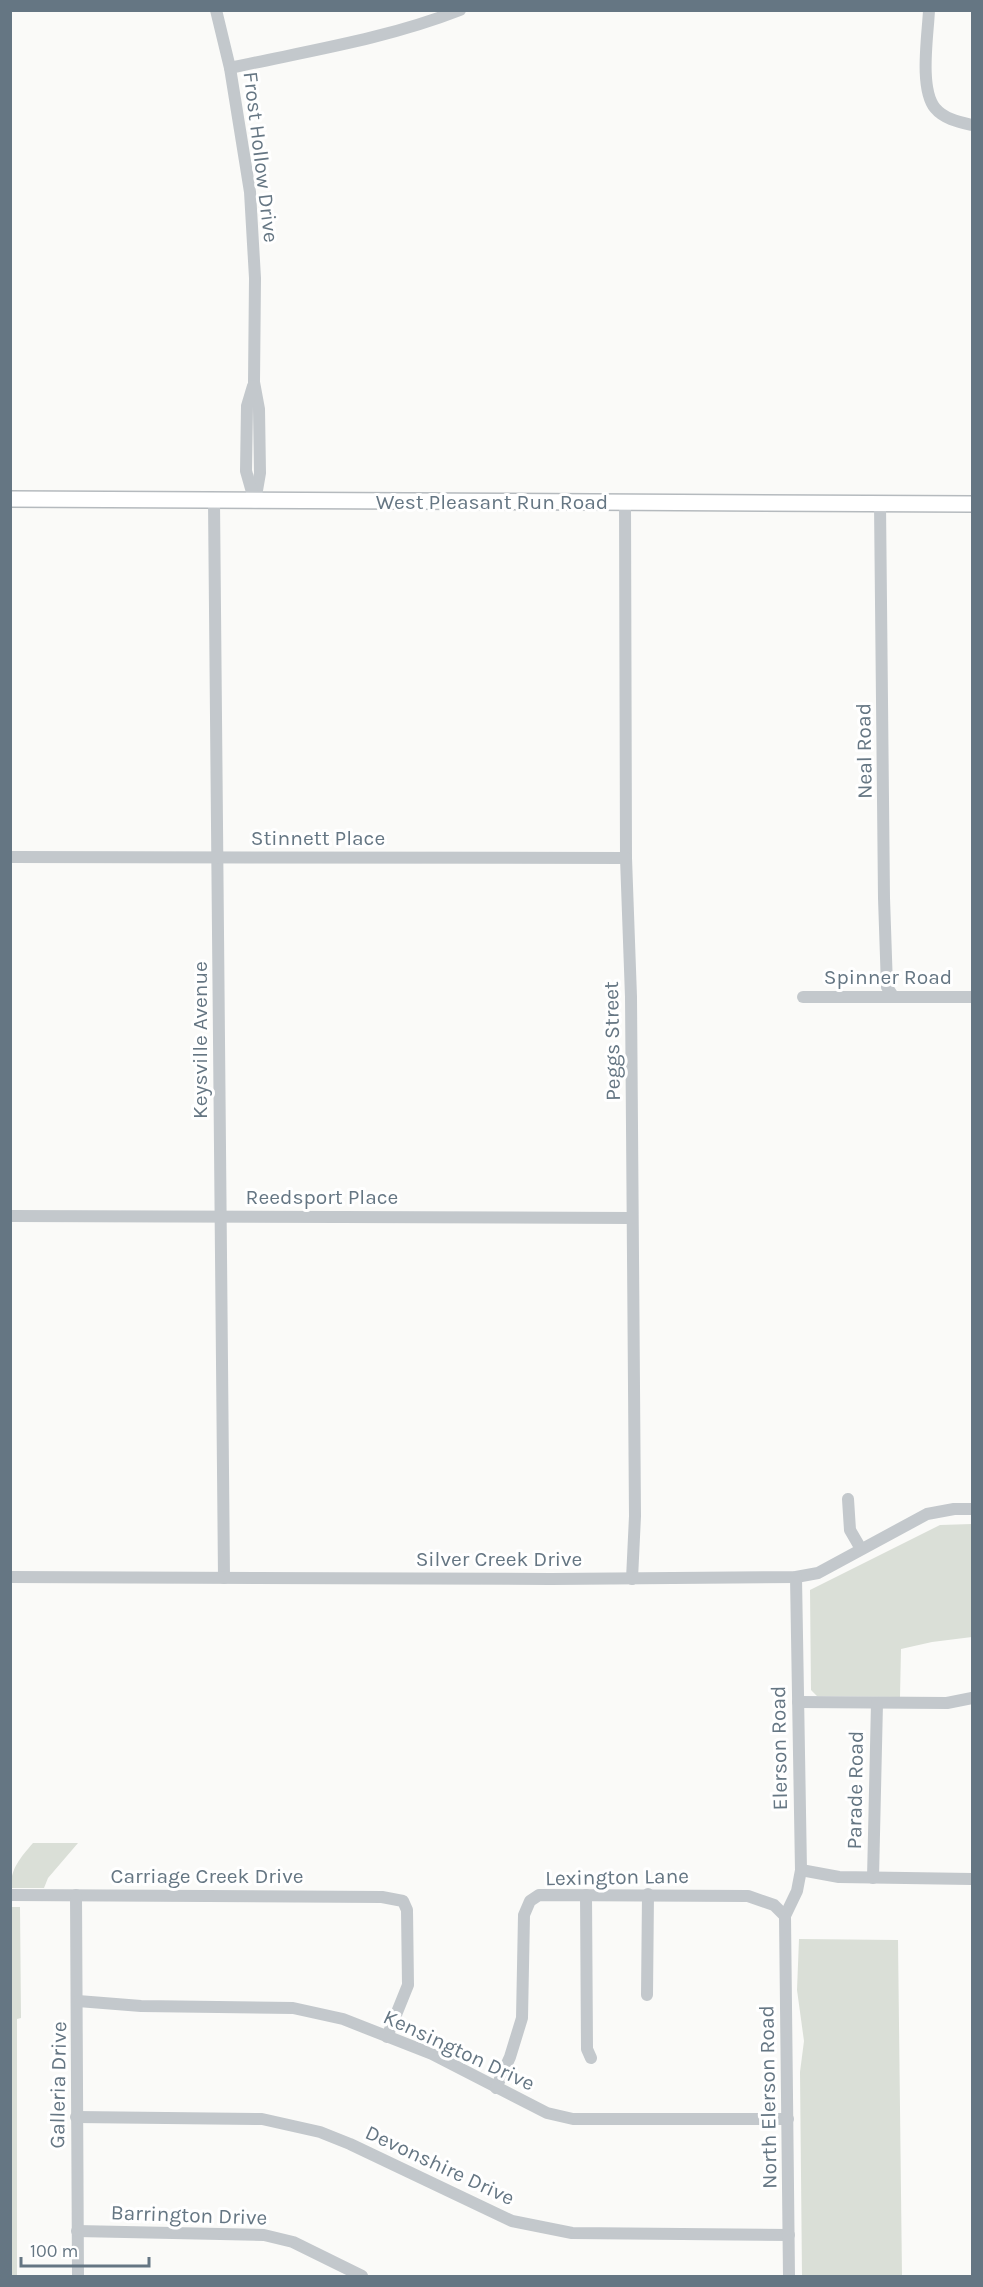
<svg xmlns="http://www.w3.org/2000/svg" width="983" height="2287" font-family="Karla,sans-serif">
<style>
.green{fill:#dadfd7}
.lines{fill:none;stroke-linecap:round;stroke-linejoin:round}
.major-casing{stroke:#b5babe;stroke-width:18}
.minor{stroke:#c3c8cc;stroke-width:12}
.major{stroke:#fff;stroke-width:15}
.labels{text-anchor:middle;stroke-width:6;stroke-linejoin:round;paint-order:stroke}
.street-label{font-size:21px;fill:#657683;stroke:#fff}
</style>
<rect width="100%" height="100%" fill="#fafaf8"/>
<!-- green -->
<g class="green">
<path d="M972 1524V1637L932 1642 901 1649 900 1697 817 1696 811 1690 810 1590 940 1525Z"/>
<path d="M33 1843H78L48 1878 44 1888H11C10 1869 21 1857 33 1843Z"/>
<path d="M11 1907H20L21 2018 17 2019V2276H10Z"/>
<path d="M799 1939 898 1940 902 2276H802L800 2072 804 2041 797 1990Z"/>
</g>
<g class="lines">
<!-- major casing -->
<g class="major-casing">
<path id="major" d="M10 499 972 504"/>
</g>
<!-- minor -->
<g class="minor">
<path d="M216 10 230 68 250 192 255 278 254 382 259 409 260 473 255 502"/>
<path d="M929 10C928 35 919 88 935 108 944 119 959 122 972 125"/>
<path d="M230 68C307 51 386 39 460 10"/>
<path d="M253 386 247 406 246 471 254 499"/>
<path d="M214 502 224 1578"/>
<path d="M625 503 626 858 631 997 635 1516 632 1579"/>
<path d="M880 504 884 898 887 987 893 996"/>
<path d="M10 857 626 858"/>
<path d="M803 997H972"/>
<path d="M10 1216 632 1218"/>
<path d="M848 1499 850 1530 861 1549"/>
<path d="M10 1577 551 1579 796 1577 818 1573 927 1514 954 1509H972"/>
<path d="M798 1702 947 1703 972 1698"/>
<path d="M801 1870 839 1877 972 1879"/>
<path d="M873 1878 877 1703"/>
<path d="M10 1895 382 1897 403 1901 407 1910 408 1985 387 2037"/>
<path d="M76 1895 78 2276"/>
<path d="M586 1895 587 2049 591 2058"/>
<path d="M647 1995 648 1894"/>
<path d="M78 2001 141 2006 293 2008 343 2019 432 2054 547 2113 573 2119H788"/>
<path d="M496 2088 510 2057 522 2018 524 1915 530 1901 539 1895 748 1896 774 1905 785 1916"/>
<path d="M76 2117 262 2119 320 2132 350 2144 512 2221 572 2233 789 2235"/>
<path d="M77 2231 264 2235 293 2242 362 2276"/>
<path d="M789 2276 785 1916 797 1891 801 1870 796 1577"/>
</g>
<!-- major -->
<use href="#major" class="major"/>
</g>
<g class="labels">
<!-- street labels -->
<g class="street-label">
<text transform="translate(261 157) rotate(83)" y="7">Frost Hollow Drive</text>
<text x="492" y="509">West Pleasant Run Road</text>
<text transform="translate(864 751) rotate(-91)" y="7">Neal Road</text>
<text x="318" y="845">Stinnett Place</text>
<text x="888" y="984">Spinner Road</text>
<text transform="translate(200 1040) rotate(-90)" y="7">Keysville Avenue</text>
<text transform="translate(612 1041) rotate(-91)" y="7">Peggs Street</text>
<text x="322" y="1204">Reedsport Place</text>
<text x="499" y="1566">Silver Creek Drive</text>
<text transform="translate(779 1748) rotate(-91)" y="7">Elerson Road</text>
<text transform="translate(855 1790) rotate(-89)" y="7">Parade Road</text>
<text x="207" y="1883">Carriage Creek Drive</text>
<text transform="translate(617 1877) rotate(-1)" y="7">Lexington Lane</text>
<text transform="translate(459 2050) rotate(25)" y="7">Kensington Drive</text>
<text transform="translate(58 2085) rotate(-89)" y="7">Galleria Drive</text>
<text transform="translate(768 2097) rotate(-91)" y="7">North Elerson Road</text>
<text transform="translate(440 2165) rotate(25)" y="7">Devonshire Drive</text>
<text transform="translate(189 2215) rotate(2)" y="7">Barrington Drive</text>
</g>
</g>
<!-- border -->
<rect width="983" height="2287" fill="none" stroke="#657683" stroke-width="24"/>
<!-- scale -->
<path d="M21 2257v9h128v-9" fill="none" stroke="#657683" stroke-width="3"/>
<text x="30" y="2257" font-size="18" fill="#657683" stroke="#ffffff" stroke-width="4.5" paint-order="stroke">100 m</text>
</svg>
